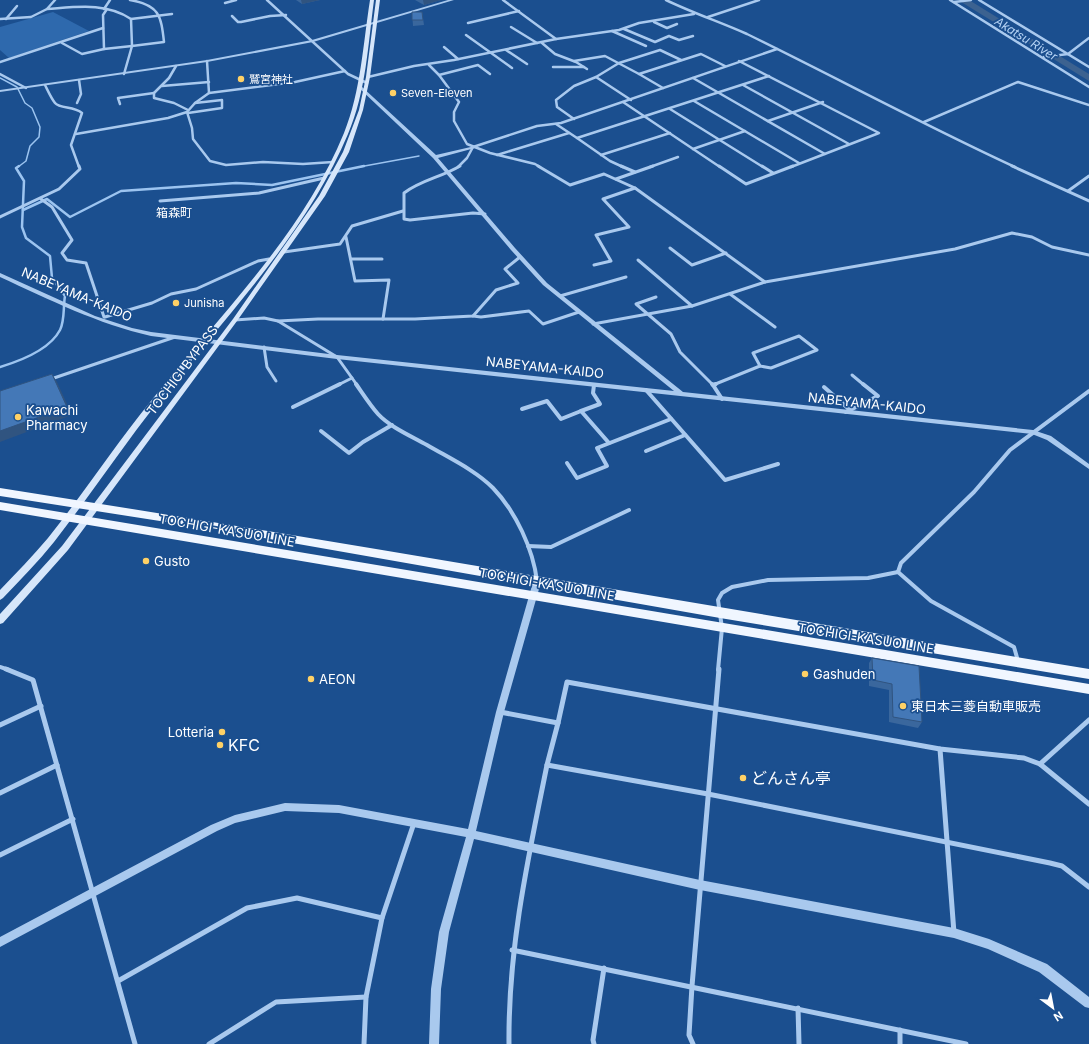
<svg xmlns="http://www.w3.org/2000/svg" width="1089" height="1044" font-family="Inter,'Noto Sans JP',sans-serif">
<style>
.green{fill:#2e69ad}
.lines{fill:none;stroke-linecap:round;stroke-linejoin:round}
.stream-far1{stroke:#9cc4f0;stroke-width:1.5}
.stream{stroke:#9cc4f0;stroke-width:2.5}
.river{fill:#3c6290;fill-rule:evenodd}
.minor-far3{stroke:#a9c9ee;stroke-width:2.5}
.minor-far2{stroke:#a9c9ee;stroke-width:3}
.minor-far1{stroke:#a9c9ee;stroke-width:4}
.minor{stroke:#a9c9ee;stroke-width:5}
.tertiary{fill:#a9c9ee;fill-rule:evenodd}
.secondary{fill:#d6e6fa;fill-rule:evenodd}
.primary{fill:#f0f6ff;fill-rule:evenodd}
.wall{fill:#3a679d}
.shaded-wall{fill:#305480}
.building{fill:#4478b7;stroke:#305480}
.poi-dot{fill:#ffd166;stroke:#1b4f8f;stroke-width:1.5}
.labels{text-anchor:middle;stroke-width:3.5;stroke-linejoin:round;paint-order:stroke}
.far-poi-label{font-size:11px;fill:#fff;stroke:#1b4f8f;text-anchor:start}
.far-water-label{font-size:12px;font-style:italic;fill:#b5d3f5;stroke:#1b4f8f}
.far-neighbourhood-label{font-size:12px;fill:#fff;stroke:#1b4f8f}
.street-label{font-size:13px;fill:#fff;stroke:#1b4f8f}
.poi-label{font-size:13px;fill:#fff;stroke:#1b4f8f;text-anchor:start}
.near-poi-label{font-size:16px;fill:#fff;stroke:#1b4f8f;text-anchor:start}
</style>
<rect width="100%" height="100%" fill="#1b4f8f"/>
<!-- green -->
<path class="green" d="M53 12 89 31 9 58 0 50V27Z"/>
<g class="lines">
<!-- stream-far1 -->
<g class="stream-far1">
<path d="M0 78 17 87 25 103 32 108 40 127 39 137 30 146 26 161 18 167"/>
<path d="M359 167 419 156"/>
</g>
<!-- stream -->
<g class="stream">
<path d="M23 210 47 199 70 217 121 191 236 183 272 185 364 166"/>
<path d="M0 367C20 361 50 349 60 330 65 320 63 307 65 296L52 278 50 256 26 238 22 227 24 181 16 168 19 166"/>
</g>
<!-- river -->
<path class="river" d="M958 0H969L1089 74V81Z"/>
<!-- minor-far3 -->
<g class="minor-far3">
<path d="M55 0 47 9C76 7 106 2 131 19L132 46 164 42C161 15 159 5 130 0"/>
<path d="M267 0 348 74 367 83"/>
<path d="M503 0 556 39"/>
<path d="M666 0C693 13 720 22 747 34 837 78 924 125 1015 167"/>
<path d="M950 0 1089 87"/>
<path d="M979 0 1089 67"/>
<path d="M954 2 971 0"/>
<path d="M225 3 236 0"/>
<path d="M104 9 110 0"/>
<path d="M232 16 238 22H241L270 16 286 15"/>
<path d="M708 17 759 0"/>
<path d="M0 19 31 17 47 9"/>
<path d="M6 19 17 6"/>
<path d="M131 19 172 14"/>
<path d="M654 22 667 28 677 24"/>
<path d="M468 23 519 11"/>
<path d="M511 27 537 43"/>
<path d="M624 29 655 42 669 36 679 40 693 36"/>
<path d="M612 31 646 46"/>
<path d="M466 35 512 68"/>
<path d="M62 43 82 54 104 49 132 46 124 74"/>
<path d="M542 43 555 54 576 62 587 69"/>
<path d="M444 47 458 59"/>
<path d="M104 49 103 15 107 9"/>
<path d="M506 50 527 64"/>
<path d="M1044 57 1068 54 1089 38"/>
<path d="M207 61 209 93"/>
<path d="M574 61 605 56 639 74"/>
<path d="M739 61 879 133 791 167"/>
<path d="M0 62 103 28"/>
<path d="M429 65 439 75 459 102 454 112V121L467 144 490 153 535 164 540 167"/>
<path d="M176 66 169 78 154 93V98L174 103 188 110"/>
<path d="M553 67H584"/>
<path d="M0 74 26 88"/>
<path d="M439 75 478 65 490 74"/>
<path d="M368 77 414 66 454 60 556 39 619 30 639 23 694 14"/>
<path d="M596 77 631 100"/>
<path d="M693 78 825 154"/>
<path d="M45 85C48 91 51 98 55 103 60 109 74 106 82 113L71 145 79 167"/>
<path d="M743 85 849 144"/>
<path d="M162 86 209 82"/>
<path d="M663 88 639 74 701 54 725 66"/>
<path d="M694 101 799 163"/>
<path d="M623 102 720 167"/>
<path d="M77 103 81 94 79 80"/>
<path d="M120 104 118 98 154 93"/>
<path d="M670 109 763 167"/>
<path d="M187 112 192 128 193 139 210 161 226 165 263 162 303 164 333 162"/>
<path d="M188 113 222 108V100L195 103"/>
<path d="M574 119 557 107 556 100 574 86 596 77 619 63 660 50 681 60"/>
<path d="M768 121 823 102"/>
<path d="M924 122 1018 82 1089 105"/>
<path d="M556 124 577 138 769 76"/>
<path d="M76 134 168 118 187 112 195 103 209 93 295 82 345 71"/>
<path d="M577 138 610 161 623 167"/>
<path d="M693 149 745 131"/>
<path d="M497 155 569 133"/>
<path d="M601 155 670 133"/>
<path d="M458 167 467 158 473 147 537 126 561 123 777 49"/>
<path d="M650 167 678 157"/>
</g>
<!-- minor-far2 -->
<g class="minor-far2">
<path d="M460 166C442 177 421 180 404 193V219L410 220 473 213 485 214"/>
<path d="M538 166 570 185 604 174 635 188 765 282"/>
<path d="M621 166 635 172"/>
<path d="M719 166 746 184 793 166"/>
<path d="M762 166 773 173"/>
<path d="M1012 166 1089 201"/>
<path d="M616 179 653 166"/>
<path d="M1068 191 1089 176"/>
<path d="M41 199 52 207 72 240 62 253 67 260 86 263 104 317"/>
<path d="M160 201 259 193 324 178"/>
<path d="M0 217 59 189 80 169 79 166"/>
<path d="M346 237 355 281 389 280 383 319"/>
<path d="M670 248 692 265 726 253"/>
<path d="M284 252 340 244 352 226 403 211"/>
<path d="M351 259H382"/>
<path d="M638 260 692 306"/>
<path d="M594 265 611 261 596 235 629 227 603 199 635 188"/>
<path d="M730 294 775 327"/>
<path d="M560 296 626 277"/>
<path d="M656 297 636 304 671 334 680 352 713 385"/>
<path d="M473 316 481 317 529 311 543 324 579 312"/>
<path d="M105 317 152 303 171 294 196 289 258 261 269 259"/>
<path d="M235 320 264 318 278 321 318 319H415L473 316 496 290 518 283 505 269 520 257"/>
<path d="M278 321 337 357 357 385"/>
<path d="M593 324 692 306 765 282 955 249 1012 233 1032 237 1052 247 1089 255"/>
<path d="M799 336 817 350 771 368 760 366 753 353Z"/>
<path d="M264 347 267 367 276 381"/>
<path d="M852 375 864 385"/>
<path d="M51 379 175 337"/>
<path d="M338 385 352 378"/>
<path d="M713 385 760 366"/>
</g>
<!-- minor-far1 -->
<g class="minor-far1">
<path d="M356 384C363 394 370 405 378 414 390 427 411 436 427 445 449 458 475 470 493 488 516 512 533 549 537 581"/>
<path d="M712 384 713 385"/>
<path d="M716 384 713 385 722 399"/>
<path d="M824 387 850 410"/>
<path d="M646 390 725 480 778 464"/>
<path d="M293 407 340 384"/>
<path d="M522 409 547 401 561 419 581 411 609 443"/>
<path d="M581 411 600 404 593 393 594 385"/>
<path d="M846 412 878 396 863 384"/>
<path d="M321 431 349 453 363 442 392 425"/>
<path d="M646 451 685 435"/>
<path d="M567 463 577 478 607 466 597 448 671 419"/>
<path d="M528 546 551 547 629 510"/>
<path d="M898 572 901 563 974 492 1010 450 1089 391"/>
<path d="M898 572 931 601 1014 647 1018 661"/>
<path d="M0 667 9 670"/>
<path d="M718 670 722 628 718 600 722 593 732 587 768 580 868 578 898 572"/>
</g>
<!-- minor -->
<g class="minor">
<path d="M6 669 33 680 135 1044"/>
<path d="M500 712 558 723 547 765"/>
<path d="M558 723 567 682 940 749 1024 758 1040 764 1089 804"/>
<path d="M0 725 41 706"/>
<path d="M940 749 954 933"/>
<path d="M1040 764 1089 720"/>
<path d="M0 793 57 765"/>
<path d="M0 855 73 819"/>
<path d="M512 950 966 1044"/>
<path d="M118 981 247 908 297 898 382 918"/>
<path d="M798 1008 799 1044"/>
<path d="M900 1030V1044"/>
<path d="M209 1044 276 1002 366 997"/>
<path d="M364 1044 366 997 382 918 414 823"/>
<path d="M509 1044C508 949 528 858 547 765L708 794 1050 863 1062 866 1089 887"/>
<path d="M594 1044 593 1040 604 968"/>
<path d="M693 1044 689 1035 692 986 719 669"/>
</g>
<!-- tertiary -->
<g class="tertiary">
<path d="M448 0H454L313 42 207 62 0 92V90L207 60 312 40Z"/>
<path d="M359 86H361L436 155 475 146V148L438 158 515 248 547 283 683 392 1033 430 1051 436 1089 464V469L1047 440 1032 434 337 359 151 336C98 324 50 300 0 277V273L95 316 132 328 151 332 337 355 674 391 543 285 511 250 433 158 359 88Z"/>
<path d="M537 579 540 580 541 582 504 712 476 831 700 880 954 928 989 939 1047 964 1089 997V1008L1085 1007 1039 972 988 949 954 938 700 890 474 839 449 932 441 989 439 1044H429L431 989 439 932 466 837 339 813 285 811 235 823 217 831 0 947V937L211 825 235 815 285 803 339 805 468 829 496 712 533 582 534 580Z"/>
</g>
<!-- secondary -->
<g class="secondary">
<path d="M370 0H374C368 45 366 92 348 134 305 236 225 317 157 403 121 449 89 497 54 542 38 562 20 580 3 598L0 600V590C16 573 33 556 48 538 84 493 115 445 151 401 219 316 303 234 344 133 361 91 363 44 370 0Z"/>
<path d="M376 0H380L370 77 363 110 349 152 325 196 237 321 68 550 3 623 0 624V614L62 546 233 319 319 196 343 152 359 110 366 77Z"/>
</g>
<!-- primary -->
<g class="primary">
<path d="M0 488C364 545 726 609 1089 669V679L720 618 224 531 0 496Z"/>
<path d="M0 502 1089 684V694L0 510Z"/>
</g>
</g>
<!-- wall -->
<g class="wall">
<path d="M296 0H320L302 4Z"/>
<path d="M415 0H441L424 5Z"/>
<path d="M412 12H422L424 25 413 26Z"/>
<path d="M872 658 922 722 918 728 889 722V690L869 686V663Z"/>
</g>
<!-- shaded-wall -->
<g class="shaded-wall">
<path d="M301 0H320L302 4Z"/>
<path d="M423 0H441L424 5Z"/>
<path d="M52 374 57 382 72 415 0 442V431Z"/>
</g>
<!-- building -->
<g class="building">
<path d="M412 12H422L423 20H412Z"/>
<path d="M52 374 67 407 0 431V391Z"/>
<path d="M872 658 919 666 922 722 893 717 892 684 873 680Z"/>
</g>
<!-- markers -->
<g class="poi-dot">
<circle cx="241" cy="79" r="4"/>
<circle cx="393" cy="93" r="4"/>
<circle cx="176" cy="303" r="4"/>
<circle cx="18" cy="417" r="4"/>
<circle cx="146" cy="561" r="4"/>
<circle cx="805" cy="674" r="4"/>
<circle cx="311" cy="679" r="4"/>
<circle cx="903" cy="706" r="4"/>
<circle cx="222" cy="732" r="4"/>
<circle cx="220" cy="745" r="4"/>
<circle cx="743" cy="778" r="4"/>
</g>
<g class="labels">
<!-- far-poi labels -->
<g class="far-poi-label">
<text x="249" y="83">鷲宮神社</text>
<text x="401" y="97">Seven-Eleven</text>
<text x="184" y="307">Junisha</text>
</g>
<!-- far-water labels -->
<g class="far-water-label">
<text transform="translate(1026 39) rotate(32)" y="4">Akatsu River</text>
</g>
<!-- far-neighbourhood labels -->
<g class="far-neighbourhood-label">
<text x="174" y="217">箱森町</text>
</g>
<!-- street labels -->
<g class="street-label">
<text transform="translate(77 294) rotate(23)" y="5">NABEYAMA-KAIDO</text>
<text transform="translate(545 367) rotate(6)" y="5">NABEYAMA-KAIDO</text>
<text transform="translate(182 370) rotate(-53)" y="5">TOCHIGI BYPASS</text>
<text transform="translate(867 403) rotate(6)" y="5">NABEYAMA-KAIDO</text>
<text transform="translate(227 530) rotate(10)" y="5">TOCHIGI-KASUO LINE</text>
<text transform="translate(547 584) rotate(10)" y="5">TOCHIGI-KASUO LINE</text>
<text transform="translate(866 638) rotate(9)" y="5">TOCHIGI-KASUO LINE</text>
</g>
<!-- poi labels -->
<g class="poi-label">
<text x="26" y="415">Kawachi<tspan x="26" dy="15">Pharmacy</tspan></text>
<text x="154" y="566">Gusto</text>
<text x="813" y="679">Gashuden</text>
<text x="319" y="684">AEON</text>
<text x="911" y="711">東日本三菱自動車販売</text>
<text x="214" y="737" text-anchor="end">Lotteria</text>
</g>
<!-- near-poi labels -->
<g class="near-poi-label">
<text x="228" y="751">KFC</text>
<text x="751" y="784">どんさん亭</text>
</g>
</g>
<!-- north arrow -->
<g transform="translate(1053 1008) rotate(148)" stroke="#1b4f8f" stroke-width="3" paint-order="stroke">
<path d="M0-3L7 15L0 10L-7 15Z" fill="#ffffff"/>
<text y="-6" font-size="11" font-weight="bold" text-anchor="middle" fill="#ffffff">N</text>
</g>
</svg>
